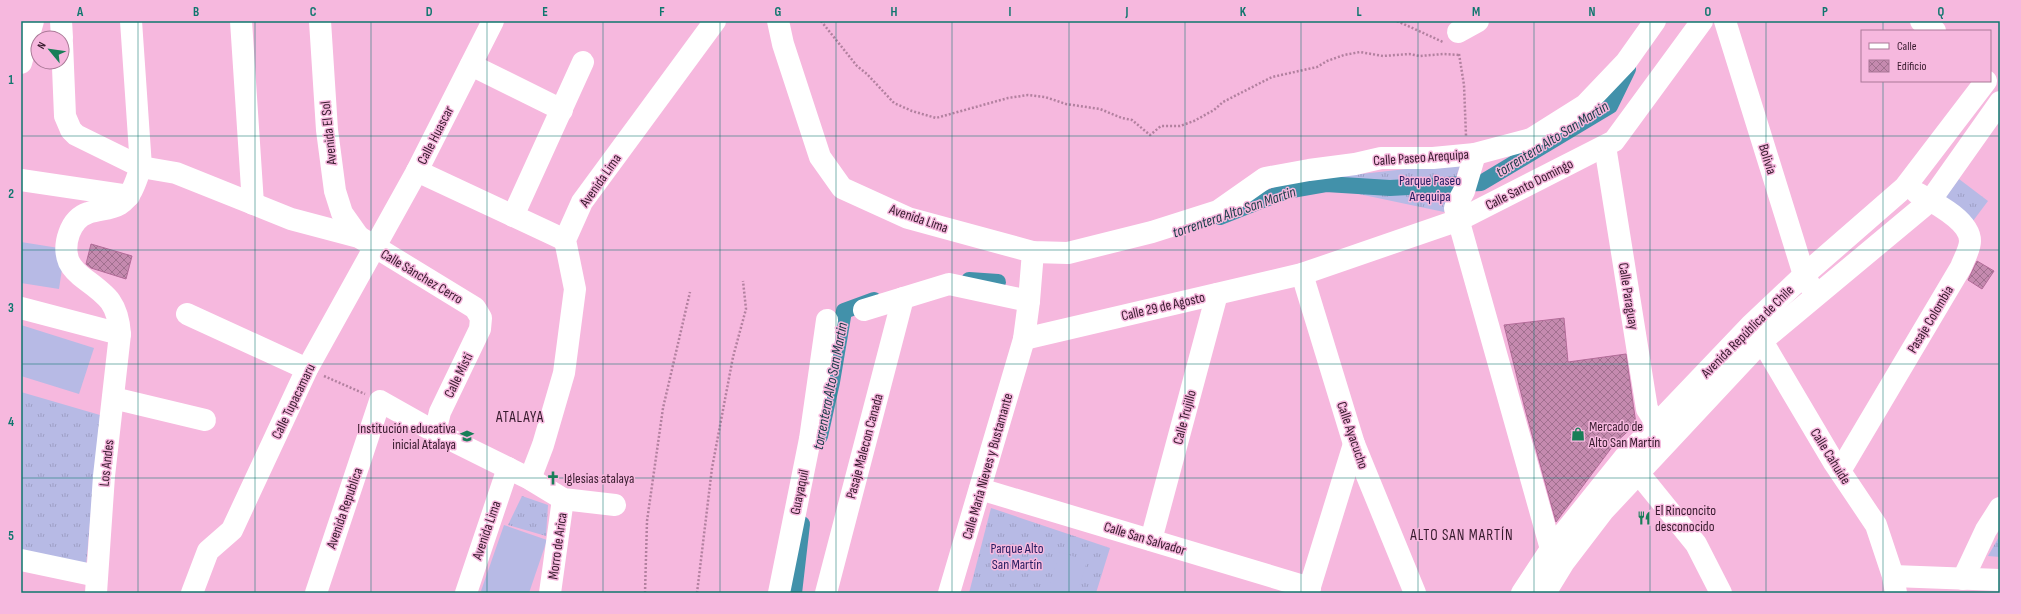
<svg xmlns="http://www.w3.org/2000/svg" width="2021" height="614" font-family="'Sofia Sans Condensed',sans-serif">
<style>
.grass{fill:url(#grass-tufts)}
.garden{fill:#b7bae5}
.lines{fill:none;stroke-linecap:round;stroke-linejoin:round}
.canal{stroke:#4291aa;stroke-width:16}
.building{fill:url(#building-cross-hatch);stroke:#b26b98}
.path{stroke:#b2809f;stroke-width:2.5;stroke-dasharray:2 2;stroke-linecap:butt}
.minor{stroke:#fff;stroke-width:22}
.grid{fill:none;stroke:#0f766e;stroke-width:1;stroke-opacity:0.55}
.labels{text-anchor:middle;stroke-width:3;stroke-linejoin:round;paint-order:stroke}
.street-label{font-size:14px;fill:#371a2d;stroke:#f6b8de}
.park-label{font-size:14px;fill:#241b5f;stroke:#f6b8de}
.poi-label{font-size:14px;fill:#371a2d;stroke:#f6b8de;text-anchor:start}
.water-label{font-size:15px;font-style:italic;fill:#183c48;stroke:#f6b8de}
.neighbourhood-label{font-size:15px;letter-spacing:1px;fill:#371a2d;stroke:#f6b8de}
.neatline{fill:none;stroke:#0f766e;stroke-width:1.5}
.grid-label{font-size:13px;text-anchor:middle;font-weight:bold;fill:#0f766e}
</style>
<defs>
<pattern id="grass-tufts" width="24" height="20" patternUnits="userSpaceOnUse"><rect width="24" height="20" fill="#b7bae5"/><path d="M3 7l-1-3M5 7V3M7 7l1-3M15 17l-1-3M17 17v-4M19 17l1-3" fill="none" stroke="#9e9fc5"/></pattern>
<pattern id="building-cross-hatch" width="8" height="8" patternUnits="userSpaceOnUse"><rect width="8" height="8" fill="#c58aaf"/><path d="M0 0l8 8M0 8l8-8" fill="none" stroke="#a1708f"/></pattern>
</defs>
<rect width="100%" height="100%" fill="#f6b8de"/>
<!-- grass -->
<g class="grass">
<path d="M1461 163 1444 212 1297 181Z"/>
<path d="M1959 179 1988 201 1967 229 1938 207Z"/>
<path d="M21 392 100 415 86 566 21 554Z"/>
<path d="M522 496 548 505 546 536 508 525Z"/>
<path d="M991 508 1110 548 1096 593H969Z"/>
<path d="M2000 535V557L1988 556Z"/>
</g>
<!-- garden -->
<g class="garden">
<path d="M21 242 65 249 59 289 21 283Z"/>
<path d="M21 325 94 348 79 394 21 376Z"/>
<path d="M504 525 547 540 529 593H486L481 591Z"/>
<path d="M1060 552 1087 561 1077 593H1047Z"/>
</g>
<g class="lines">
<!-- canal -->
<g class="canal">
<path d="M1220 217 1286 191 1326 184 1390 188 1481 183 1610 106 1628 69"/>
<path d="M969 280 998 282"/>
<path d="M820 436 832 382 844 311 874 300"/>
<path d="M794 593 802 524"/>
</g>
</g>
<!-- building -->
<g class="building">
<path d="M91 244 132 256 126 279 91 268 86 264Z"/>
<path d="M1977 261 1994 271 1982 289 1968 280Z"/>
<path d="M1564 318 1568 362 1626 354 1636 424 1615 443 1556 522 1525 409 1504 325Z"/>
</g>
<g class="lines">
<!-- path -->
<g class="path">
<path d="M821 21 857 66 867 74 894 103 912 111 936 118 1008 98 1028 95 1045 97 1066 104 1100 109 1122 118 1132 120 1150 135 1161 126H1180L1194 121 1214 110 1223 102 1272 77 1317 67 1327 61 1344 55 1360 52 1383 56 1409 54 1420 56 1444 54 1460 55"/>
<path d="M1397 21 1443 42"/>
<path d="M1459 54 1464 85 1466 136"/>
<path d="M324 376 365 394"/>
<path d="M645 593 647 521 663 408 690 292"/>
<path d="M697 593 712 468 733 357 746 309 743 281"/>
</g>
<!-- minor -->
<g class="minor">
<path d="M61 21 62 38"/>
<path d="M241 21 253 204"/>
<path d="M320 21 327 130 335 191 342 213 359 237"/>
<path d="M778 21 783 44 820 157 842 188 908 218 1033 252 1068 253 1152 232 1218 211 1265 178 1309 170 1355 164 1381 158H1433L1475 154 1531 139 1585 105 1626 62 1655 21"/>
<path d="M1725 21 1804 275 1811 287"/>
<path d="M1921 21 1935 31"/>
<path d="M1458 32 1478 21"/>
<path d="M62 43 65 116 71 130 76 135 141 167 176 173 291 219 359 237 475 308 481 318 480 329 440 412 435 432"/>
<path d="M21 63 33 21"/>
<path d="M471 65 562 110"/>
<path d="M1605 146 1647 409 1656 423 1666 432"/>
<path d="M1475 154 1464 191 1455 208 1551 549 1559 556"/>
<path d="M417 171 565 240"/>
<path d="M21 180 129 196"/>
<path d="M513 216 583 62"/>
<path d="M1302 274 1354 444 1415 593"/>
<path d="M21 308 120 334"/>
<path d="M864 310 949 284 1029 301"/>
<path d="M187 314 307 369"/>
<path d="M1754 331 1762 341 1833 461 1876 525 1893 576 1896 593"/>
<path d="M1024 339 1302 274 1459 220 1614 141 1702 21"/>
<path d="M113 398 205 420"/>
<path d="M1631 464 1696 544 1721 593"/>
<path d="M1840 471 1961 267C1964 259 1970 249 1970 241 1970 220 1933 202 1917 193"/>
<path d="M530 479 543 445 564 373 575 289 565 240 582 202 715 21"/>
<path d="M980 489 1310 588"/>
<path d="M1151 540 1217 294"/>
<path d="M21 560 97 576"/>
<path d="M1893 576 2000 580"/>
<path d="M1963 579 1986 530 2000 508"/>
<path d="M96 593 104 476 120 334C118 304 108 296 86 280 79 275 73 270 69 262 62 245 70 219 88 213 99 209 110 210 120 204 133 195 136 180 141 167L131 21"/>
<path d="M192 593 208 551 232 530 307 369 417 171 493 21"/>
<path d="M316 593 380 401 435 432 530 479 563 499 615 505"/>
<path d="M466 593 508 468"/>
<path d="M550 593 563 499"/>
<path d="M779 593 810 439 827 320"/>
<path d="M826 593 903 298"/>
<path d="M949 593 1024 339 1029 301 1033 252"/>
<path d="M1308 593 1354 444"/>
<path d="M1522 593 1551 549 1625 457 1750 326 1804 275 1905 187 1986 81"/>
<path d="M1545 593 1564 562 1603 511 1762 341 1930 201 2000 102"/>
</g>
</g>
<!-- grid -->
<path class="grid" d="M138 21V593M255 21V593M371 21V593M487 21V593M603 21V593M720 21V593M836 21V593M952 21V593M1069 21V593M1185 21V593M1301 21V593M1418 21V593M1534 21V593M1650 21V593M1766 21V593M1883 21V31M1883 81V593M21 136H2000M21 250H2000M21 364H2000M21 478H2000"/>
<!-- icons -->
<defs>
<g id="shop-bare" transform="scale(1.08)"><path d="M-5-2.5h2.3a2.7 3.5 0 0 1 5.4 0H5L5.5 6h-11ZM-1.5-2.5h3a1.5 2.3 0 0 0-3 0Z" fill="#197e58" stroke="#f6b8de" stroke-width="2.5" paint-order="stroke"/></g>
<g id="school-bare" transform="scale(1.08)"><path d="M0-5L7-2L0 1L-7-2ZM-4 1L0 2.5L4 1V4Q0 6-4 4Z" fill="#197e58" stroke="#f6b8de" stroke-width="2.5" paint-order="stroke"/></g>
<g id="church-bare" transform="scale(1.08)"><path d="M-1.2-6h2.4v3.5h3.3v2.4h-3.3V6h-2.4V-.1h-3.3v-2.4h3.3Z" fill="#197e58" stroke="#f6b8de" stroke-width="2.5" paint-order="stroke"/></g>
<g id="restaurant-bare" transform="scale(1.08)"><path d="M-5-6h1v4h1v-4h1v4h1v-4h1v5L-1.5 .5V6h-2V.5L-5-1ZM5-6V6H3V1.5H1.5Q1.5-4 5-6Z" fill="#197e58" stroke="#f6b8de" stroke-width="2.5" paint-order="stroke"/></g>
</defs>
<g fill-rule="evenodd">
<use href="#shop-bare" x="1578" y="434"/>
<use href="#school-bare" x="467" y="436"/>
<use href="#church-bare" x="553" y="478"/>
<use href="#restaurant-bare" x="1644" y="518"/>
</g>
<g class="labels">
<!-- street labels -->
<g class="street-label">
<text transform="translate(328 133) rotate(-96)" y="5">Avenida El Sol</text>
<text transform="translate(435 135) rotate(-63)" y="5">Calle Huascar</text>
<text transform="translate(1421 157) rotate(-4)" y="5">Calle Paseo Arequipa</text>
<text transform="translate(1768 159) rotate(73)" y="5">Bolivia</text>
<text transform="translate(600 180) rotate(-55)" y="5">Avenida Lima</text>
<text transform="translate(1529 184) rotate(-27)" y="5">Calle Santo Domingo</text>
<text transform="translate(919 218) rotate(19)" y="5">Avenida Lima</text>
<text transform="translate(422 276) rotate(31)" y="5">Calle Sánchez Cerro</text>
<text transform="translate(1629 296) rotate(81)" y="5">Calle Paraguay</text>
<text transform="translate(1163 306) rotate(-13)" y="5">Calle 29 de Agosto</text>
<text transform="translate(1930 319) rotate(-59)" y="5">Pasaje Colombia</text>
<text transform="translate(1747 331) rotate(-45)" y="5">Avenida República de Chile</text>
<text transform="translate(458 375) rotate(-64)" y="5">Calle Misti</text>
<text transform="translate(293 401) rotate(-64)" y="5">Calle Tupacamaru</text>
<text transform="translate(1184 417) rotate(-75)" y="5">Calle Trujillo</text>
<text transform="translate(1353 435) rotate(71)" y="5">Calle Ayacucho</text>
<text transform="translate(864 446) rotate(-75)" y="5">Pasaje Malecon Canada</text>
<text transform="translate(1831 456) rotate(58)" y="5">Calle Cahuide</text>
<text transform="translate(106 463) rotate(-84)" y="5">Los Andes</text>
<text transform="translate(987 466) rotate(-74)" y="5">Calle Maria Nieves y Bustamante</text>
<text transform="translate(799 492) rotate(-78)" y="5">Guayaquil</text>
<text transform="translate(344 508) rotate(-71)" y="5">Avenida Republica</text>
<text transform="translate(486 530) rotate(-71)" y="5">Avenida Lima</text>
<text transform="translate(1145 538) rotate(17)" y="5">Calle San Salvador</text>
<text transform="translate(557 546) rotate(-82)" y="5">Morro de Arica</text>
</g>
<!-- park labels -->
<g class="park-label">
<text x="1430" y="185">Parque Paseo<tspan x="1430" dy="16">Arequipa</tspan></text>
<text x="1017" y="553">Parque Alto<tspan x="1017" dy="16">San Martín</tspan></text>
</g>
<!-- poi labels -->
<g class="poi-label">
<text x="1589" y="431">Mercado de<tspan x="1589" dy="16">Alto San Martín</tspan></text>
<text x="456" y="433" text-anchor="end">Institución educativa<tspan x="456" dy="16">inicial Atalaya</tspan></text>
<text x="564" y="483">Iglesias atalaya</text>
<text x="1655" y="515">El Rinconcito<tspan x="1655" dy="16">desconocido</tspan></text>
</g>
<!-- water labels -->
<g class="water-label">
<text transform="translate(1552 139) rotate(-32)" y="5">torrentera Alto San Martin</text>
<text transform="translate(1234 212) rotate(-19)" y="5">torrentera Alto San Martin</text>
<text transform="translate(830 386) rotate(-79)" y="5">torrentera Alto San Martin</text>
</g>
<!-- neighbourhood labels -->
<g class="neighbourhood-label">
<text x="520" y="422">ATALAYA</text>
<text x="1462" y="540">ALTO SAN MARTÍN</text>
</g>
</g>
<!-- border -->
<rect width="2021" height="614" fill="none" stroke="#f6b8de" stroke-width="44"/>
<!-- legend -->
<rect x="1861" y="30" width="130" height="52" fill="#f6b8de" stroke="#aa7997"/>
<rect x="1869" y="43" width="20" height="6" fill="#ffffff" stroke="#aa7997"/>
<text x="1897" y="50" font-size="12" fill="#371a2d">Calle</text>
<rect x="1869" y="60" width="20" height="12" fill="url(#building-cross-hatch)" stroke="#aa7997"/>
<text x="1897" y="70" font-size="12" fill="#371a2d">Edificio</text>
<!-- north arrow -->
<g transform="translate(50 50) rotate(299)"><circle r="19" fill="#f6b8de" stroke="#aa7997"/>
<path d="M0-3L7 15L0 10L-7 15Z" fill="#197e58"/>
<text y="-6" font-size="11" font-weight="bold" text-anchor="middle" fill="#371a2d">N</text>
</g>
<rect x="22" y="22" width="1977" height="570" class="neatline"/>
<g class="grid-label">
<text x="80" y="16">A</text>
<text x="196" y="16">B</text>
<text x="313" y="16">C</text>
<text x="429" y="16">D</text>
<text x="545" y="16">E</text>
<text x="662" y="16">F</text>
<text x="778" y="16">G</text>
<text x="894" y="16">H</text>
<text x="1010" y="16">I</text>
<text x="1127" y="16">J</text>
<text x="1243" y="16">K</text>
<text x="1359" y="16">L</text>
<text x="1476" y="16">M</text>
<text x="1592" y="16">N</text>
<text x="1708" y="16">O</text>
<text x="1825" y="16">P</text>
<text x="1941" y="16">Q</text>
<text x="11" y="84">1</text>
<text x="11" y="198">2</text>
<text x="11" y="312">3</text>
<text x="11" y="426">4</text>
<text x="11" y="540">5</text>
</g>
</svg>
